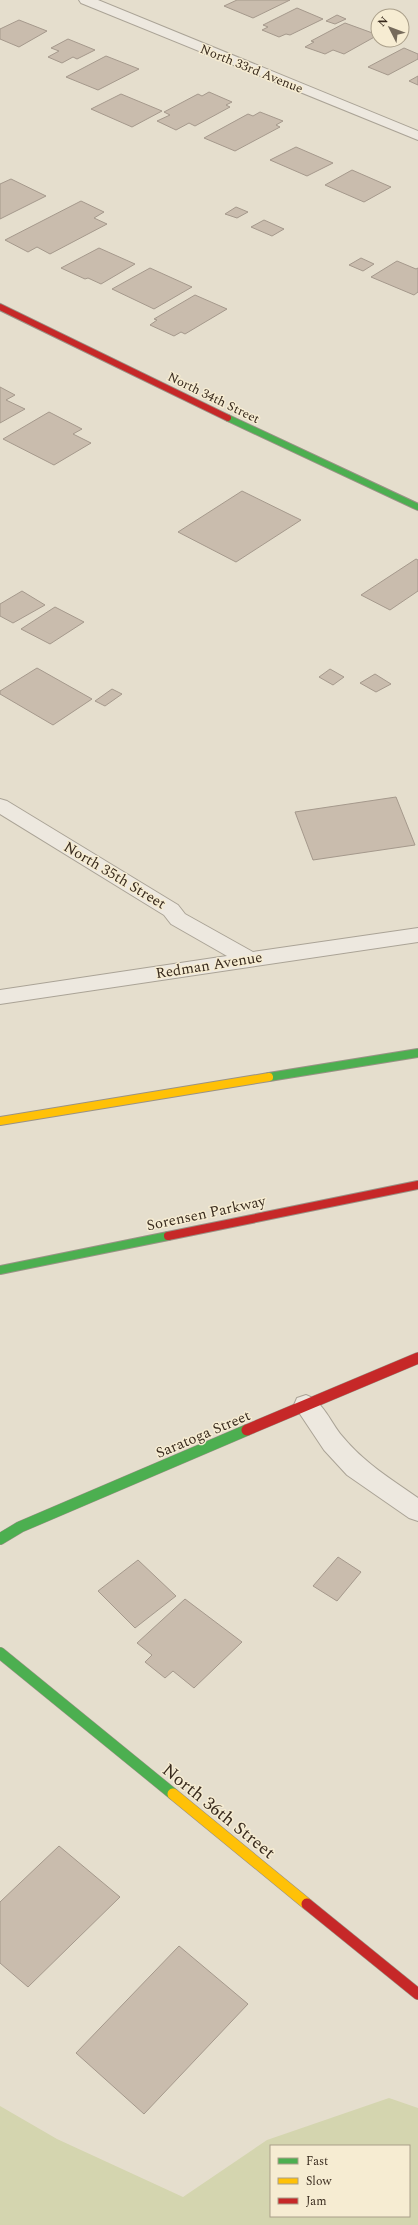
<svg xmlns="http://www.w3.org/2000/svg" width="418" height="2225" font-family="Spectral,serif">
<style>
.green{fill:#d4d5af;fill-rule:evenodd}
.building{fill:#c9bcad;stroke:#a5998c}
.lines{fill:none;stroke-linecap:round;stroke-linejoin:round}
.lane-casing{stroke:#aaa396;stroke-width:2}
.street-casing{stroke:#aaa396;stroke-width:2}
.fast-far2-casing{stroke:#9a9286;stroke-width:8}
.fast-far1-casing{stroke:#9a9286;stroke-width:10}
.fast-casing{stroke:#9a9286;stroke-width:12}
.slow-far1-casing{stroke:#9a9286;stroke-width:10}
.slow-casing{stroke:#9a9286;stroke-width:12}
.jam-far2-casing{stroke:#9a9286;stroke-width:8}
.jam-far1-casing{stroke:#9a9286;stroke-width:10}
.jam-casing{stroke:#9a9286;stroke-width:12}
.lane{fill:#ede8df;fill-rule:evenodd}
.street{fill:#ede8df;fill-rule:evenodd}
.fast-far2{stroke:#4caf50;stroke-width:6}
.fast-far1{stroke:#4caf50;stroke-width:8}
.fast{stroke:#4caf50;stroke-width:11}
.slow-far1{stroke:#ffc107;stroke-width:8}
.slow{stroke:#ffc107;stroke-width:11}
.jam-far2{stroke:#c62828;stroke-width:6}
.jam-far1{stroke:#c62828;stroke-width:8}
.jam{stroke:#c62828;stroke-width:11}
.labels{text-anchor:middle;stroke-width:3;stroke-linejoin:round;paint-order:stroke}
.far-street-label{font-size:13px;fill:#392b1e;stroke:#f6ecd2}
.street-label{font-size:15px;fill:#392b1e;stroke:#f6ecd2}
.near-street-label{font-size:18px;fill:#392b1e;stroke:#f6ecd2}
</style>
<rect width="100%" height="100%" fill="#e5decd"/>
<!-- green -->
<path class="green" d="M389 2098 418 2108V2225H0V2106L57 2139 183 2197 267 2140ZM271 2146H409V2216H271Z"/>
<!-- building -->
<g class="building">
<path d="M237 0H290L253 18 224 6Z"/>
<path d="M297 8 323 19 290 35 286 34 279 37 262 30 268 27 263 25Z"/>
<path d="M337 15 346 19 335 24 326 21Z"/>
<path d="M19 20 47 31 19 47 0 39V29Z"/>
<path d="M345 23 378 35 344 54 333 50 325 54 305 47 314 42 311 41Z"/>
<path d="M68 39 95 50 77 59 73 57 62 63 48 57 59 51 51 48Z"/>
<path d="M404 48 418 54V59L388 75 368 67Z"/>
<path d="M106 56 139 69 98 90 66 77Z"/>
<path d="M418 76V85L409 81Z"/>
<path d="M209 92 232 102 226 105 230 107 195 126 189 123 176 130 157 121 170 115 164 112 198 94 202 96Z"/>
<path d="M121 94 162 111 132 127 91 109Z"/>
<path d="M260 112 283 121 276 125 280 127 235 151 204 138 248 114 253 116Z"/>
<path d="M296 147 333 163 307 176 270 160Z"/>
<path d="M352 170 391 187 364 202 325 185Z"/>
<path d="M11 179 46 196 0 219V184Z"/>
<path d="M81 201 104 212 94 218 107 224 50 254 37 247 28 252 5 240Z"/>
<path d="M236 207 248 212 237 218 225 214Z"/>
<path d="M264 220 284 229 272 236 251 227Z"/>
<path d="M99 248 135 264 101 284 88 278 85 279 61 268Z"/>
<path d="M361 258 374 264 363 271 349 265Z"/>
<path d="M397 261 416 269 418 268V292L414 295 371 277Z"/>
<path d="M150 268 192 287 154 309 112 289Z"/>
<path d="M195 295 227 309 185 334 181 332 174 336 150 325 157 320 154 319Z"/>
<path d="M0 387 15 395 6 400 25 409 0 423Z"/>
<path d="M49 412 82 429 73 434 91 443 54 465 3 439Z"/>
<path d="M242 491 301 520 236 562 178 532Z"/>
<path d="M416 559 418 560V591L390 610 361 595Z"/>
<path d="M22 591 45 605 13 623 0 616V604Z"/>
<path d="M55 607 84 622 50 644 21 629Z"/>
<path d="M37 668 92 699 53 725 0 694V691Z"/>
<path d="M330 669 344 677 333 685 319 677Z"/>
<path d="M375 674 391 684 376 692 360 683Z"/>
<path d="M112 689 122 694 105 706 95 701Z"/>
<path d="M396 797 415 845 313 860 295 812Z"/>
<path d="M338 1557 361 1572 337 1601 313 1586Z"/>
<path d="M138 1560 176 1596 135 1628 98 1591Z"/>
<path d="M185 1599 242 1642 194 1688 173 1671 165 1678 145 1662 152 1655 137 1643Z"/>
<path d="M59 1846 120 1897 28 1987 0 1963V1902Z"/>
<path d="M179 1946 248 2004 144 2114 76 2053Z"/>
</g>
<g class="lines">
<!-- lane casing -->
<g class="lane-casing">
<path id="lane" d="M306 1395C323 1401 331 1423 342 1436 363 1462 391 1479 418 1498V1521L409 1518 347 1475 324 1450 294 1405 297 1398Z"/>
</g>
<!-- street casing -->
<g class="street-casing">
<g id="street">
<path d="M79 0H98L418 131V140L81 3Z"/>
<path d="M0 799 7 801 178 905 185 914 253 952 418 928V942L0 1004V990L227 956 171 924 164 915 0 814Z"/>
</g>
</g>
<!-- fast-far2 casing -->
<g class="fast-far2-casing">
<path id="fast-far2" d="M228 418 418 507"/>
</g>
<!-- fast-far1 casing -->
<g class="fast-far1-casing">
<g id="fast-far1">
<path d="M269 1077 418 1053"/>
<path d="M0 1270 168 1236"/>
</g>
</g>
<!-- fast casing -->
<g class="fast-casing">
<g id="fast">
<path d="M0 1539 20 1527 247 1430"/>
<path d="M0 1653 173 1794"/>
</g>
</g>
<!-- slow-far1 casing -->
<g class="slow-far1-casing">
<path id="slow-far1" d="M0 1121 269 1077"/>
</g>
<!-- slow casing -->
<g class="slow-casing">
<path id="slow" d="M173 1794 307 1904"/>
</g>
<!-- jam-far2 casing -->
<g class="jam-far2-casing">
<path id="jam-far2" d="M0 307 228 418"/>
</g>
<!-- jam-far1 casing -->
<g class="jam-far1-casing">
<path id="jam-far1" d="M168 1236 418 1185"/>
</g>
<!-- jam casing -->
<g class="jam-casing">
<g id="jam">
<path d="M247 1430 418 1358"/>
<path d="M307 1904 418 1994"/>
</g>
</g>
<!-- lane -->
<use href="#lane" class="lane"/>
<!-- street -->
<use href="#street" class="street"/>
<!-- fast-far2 -->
<use href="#fast-far2" class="fast-far2"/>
<!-- fast-far1 -->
<use href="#fast-far1" class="fast-far1"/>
<!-- fast -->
<use href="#fast" class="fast"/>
<!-- slow-far1 -->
<use href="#slow-far1" class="slow-far1"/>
<!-- slow -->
<use href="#slow" class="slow"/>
<!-- jam-far2 -->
<use href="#jam-far2" class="jam-far2"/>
<!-- jam-far1 -->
<use href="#jam-far1" class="jam-far1"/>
<!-- jam -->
<use href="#jam" class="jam"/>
</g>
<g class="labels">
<!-- far-street labels -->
<g class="far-street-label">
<text transform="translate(252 68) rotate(22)" y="5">North 33rd Avenue</text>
<text transform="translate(214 397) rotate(26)" y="5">North 34th Street</text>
</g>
<!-- street labels -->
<g class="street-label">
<text transform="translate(115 875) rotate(31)" y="5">North 35th Street</text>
<text transform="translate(209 965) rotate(-9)" y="5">Redman Avenue</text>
<text transform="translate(206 1213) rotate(-12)" y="5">Sorensen Parkway</text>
<text transform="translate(203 1434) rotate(-23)" y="5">Saratoga Street</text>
</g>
<!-- near-street labels -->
<g class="near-street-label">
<text transform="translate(219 1811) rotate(39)" y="6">North 36th Street</text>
</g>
</g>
<!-- legend -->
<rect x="270" y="2145" width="140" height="72" fill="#f6ecd2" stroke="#aa9f8a"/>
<rect x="278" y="2158" width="20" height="6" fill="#4caf50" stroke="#aa9f8a"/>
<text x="306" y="2165" font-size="12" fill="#392b1e">Fast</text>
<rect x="278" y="2178" width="20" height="6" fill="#ffc107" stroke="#aa9f8a"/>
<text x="306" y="2185" font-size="12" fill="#392b1e">Slow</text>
<rect x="278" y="2198" width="20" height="6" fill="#c62828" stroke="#aa9f8a"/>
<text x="306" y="2205" font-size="12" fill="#392b1e">Jam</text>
<!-- north arrow -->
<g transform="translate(390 28) rotate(312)"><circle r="19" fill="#f6ecd2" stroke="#aa9f8a"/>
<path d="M0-3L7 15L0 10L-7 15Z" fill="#756a5b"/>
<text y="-6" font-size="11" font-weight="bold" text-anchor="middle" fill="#392b1e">N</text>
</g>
</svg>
